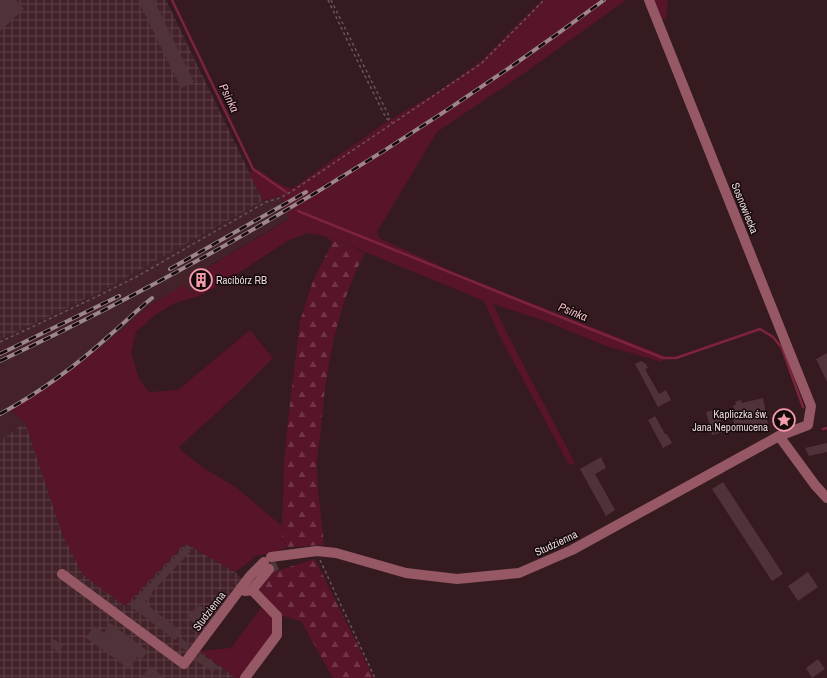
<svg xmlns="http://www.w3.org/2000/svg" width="827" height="678" font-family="'Archivo Narrow',sans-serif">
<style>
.built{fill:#43222a}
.industrial{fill:url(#industrial-grid)}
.green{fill:#581428}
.forest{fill:url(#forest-firs)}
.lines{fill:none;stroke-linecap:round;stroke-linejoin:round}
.stream{stroke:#7c233d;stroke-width:2.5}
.building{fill:#503338}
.minor-tunnel{stroke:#50363b;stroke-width:10;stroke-dasharray:10 5;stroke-linecap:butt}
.path{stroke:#6d5459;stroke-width:1.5;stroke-dasharray:3 3;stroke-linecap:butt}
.minor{stroke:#965865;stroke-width:10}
.rail-casing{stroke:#9e878b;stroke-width:4}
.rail{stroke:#14090b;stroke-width:2.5;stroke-dasharray:8;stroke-linecap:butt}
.labels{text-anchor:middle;stroke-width:3;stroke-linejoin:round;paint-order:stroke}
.street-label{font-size:11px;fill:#e8d5d7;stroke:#14090b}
.poi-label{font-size:11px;fill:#e8d5d7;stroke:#14090b;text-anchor:start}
.water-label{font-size:12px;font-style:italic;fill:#f2bec6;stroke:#14090b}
</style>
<defs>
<pattern id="industrial-grid" width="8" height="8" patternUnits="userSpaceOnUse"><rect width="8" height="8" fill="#43222a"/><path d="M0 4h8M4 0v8" fill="none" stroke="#5e4148"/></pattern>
<pattern id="forest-firs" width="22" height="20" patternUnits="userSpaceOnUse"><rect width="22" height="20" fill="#581428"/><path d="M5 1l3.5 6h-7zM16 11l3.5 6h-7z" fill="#703546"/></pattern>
</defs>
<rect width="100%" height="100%" fill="#351a20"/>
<!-- built -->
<path class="built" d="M280 196 290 218 208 267 214 279 190 292 185 285 150 305 109 341 10 410 25 422 0 441V340L100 292 263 201Z"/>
<!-- industrial -->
<g class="industrial">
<path d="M0 0H166L263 201 100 292 0 340Z"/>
<path d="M25 422 63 536 124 606 185 543 235 572 243 579 200 651 236 678H0V441Z"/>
</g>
<!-- green -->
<g class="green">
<path d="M542 0H626L526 72 437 132 377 232 379 238 456 273 665 356 662 362 606 346 545 321 493 304C518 358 548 410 575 463L569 465 498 333 484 301 334 239 332 242 325 236 308 233 289 240 218 286 199 296 175 303 155 315 136 332 131 353 139 378 149 392 178 390 250 330 273 358 237 394 179 447 181 450 202 467 237 488 282 526V538L288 547 269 554 259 555 253 557 252 560 235 572 185 543 125 606 83 575 63 536 25 422 10 410 109 341 150 305 185 284 190 292 214 279 207 268 289 219 280 196 263 201 249 172 259 170C270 178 280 187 293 188L343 152 356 144 383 124 437 92 481 61Z"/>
<path d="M653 0H668L666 19H662Z"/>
<path d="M263 605 274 621V633L242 678H236L200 651 231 648Z"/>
</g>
<!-- forest -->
<g class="forest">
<path d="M334 239 365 253C336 308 326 368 321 429 319 444 316 460 317 475 318 498 322 521 324 545L288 547 282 538 284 461 289 412 300 321 313 281Z"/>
<path d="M315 559 374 678H333L301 621 283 616 269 603 259 591 263 583 273 572Z"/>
</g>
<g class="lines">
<!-- stream -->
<g class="stream">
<path d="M172 0 253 169 286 192"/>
<path d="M298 211 568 320 663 358H676L760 329 773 337 782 348 803 407"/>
<path d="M823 429 827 428"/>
</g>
</g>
<!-- building -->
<g class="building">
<path d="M0 0H16L24 9 0 31Z"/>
<path d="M138 0H154L194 82 181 88Z"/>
<path d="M205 273 209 280 198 286 194 279Z"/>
<path d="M827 353V382L816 359Z"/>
<path d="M641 361 646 364 648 368 645 369 659 394 666 390 671 400 658 407 635 364Z"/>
<path d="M763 398 768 424 756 426V424L736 429 733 420 736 418 733 405H736L735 402 741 400 742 403Z"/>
<path d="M718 409 724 432 712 435 706 412Z"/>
<path d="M655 416 665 434H667L672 443 663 448 648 420Z"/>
<path d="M827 443V452L809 456 805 448Z"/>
<path d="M601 457 606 468 595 474 615 510 606 516 580 469Z"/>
<path d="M723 482 783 574 772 581 712 489Z"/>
<path d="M186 546 191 551 151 593 153 594 145 602 151 606 150 607 182 632 175 640 130 606 139 595Z"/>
<path d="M808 572 818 587 798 601 788 586Z"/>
<path d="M200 605 208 615 195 625 187 615Z"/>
<path d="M110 623 148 651 141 660 137 657 129 669 86 638 94 626 104 633Z"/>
<path d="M181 638 190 645 186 651 177 644Z"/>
<path d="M54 639 63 646 58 652 49 645Z"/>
<path d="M200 653 218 666 213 672 195 660Z"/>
<path d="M818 659 825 669 812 678 806 668Z"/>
<path d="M150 666 165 678H141Z"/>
</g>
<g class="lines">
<!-- minor-tunnel -->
<path class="minor-tunnel" d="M269 569 277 565"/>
<!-- path -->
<g class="path">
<path d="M328 0 349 44 386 118 392 123"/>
<path d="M331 0 390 118 388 120"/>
<path d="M0 342 98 296 138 276 266 202 280 198 294 190 482 63 544 0"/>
<path d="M320 560 375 678"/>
</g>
<!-- minor -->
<g class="minor">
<path d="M779 436 815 485 827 498"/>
<path d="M271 557 317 551 336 553 406 573 457 579 519 573 572 550 779 436 808 425 811 406 649 0"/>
<path d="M62 574 184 664 250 576 264 562"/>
<path d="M245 591 252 590 269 569"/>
<path d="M245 678 277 635V616L252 590"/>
</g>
<!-- rail casing -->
<g class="rail-casing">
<g id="rail">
<path d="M170 269 306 192"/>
<path d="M0 354 119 296"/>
<path d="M0 361C213 261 415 140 604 0"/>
<path d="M0 414C39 393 77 365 110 335 124 323 137 310 152 298"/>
</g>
</g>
<!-- rail -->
<use href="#rail" class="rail"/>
</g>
<!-- icons -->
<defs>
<g id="building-ring" transform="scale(1.15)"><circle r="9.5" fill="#14090b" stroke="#f39aab" stroke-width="1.5"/><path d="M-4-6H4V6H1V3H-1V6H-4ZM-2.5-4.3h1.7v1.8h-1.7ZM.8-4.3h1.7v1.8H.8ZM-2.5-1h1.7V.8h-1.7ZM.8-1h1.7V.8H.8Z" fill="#f39aab"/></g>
<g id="sight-ring" transform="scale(1.15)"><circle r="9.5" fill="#14090b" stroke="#f39aab" stroke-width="1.5"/><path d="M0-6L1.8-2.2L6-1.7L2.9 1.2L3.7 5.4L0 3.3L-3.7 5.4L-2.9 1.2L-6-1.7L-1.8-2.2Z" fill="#f39aab"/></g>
</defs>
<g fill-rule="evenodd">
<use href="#building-ring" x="201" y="280"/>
<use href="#sight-ring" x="784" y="420"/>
</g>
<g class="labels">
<!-- street labels -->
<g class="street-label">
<text transform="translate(745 208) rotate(68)" y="4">Sosnowiecka</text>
<text transform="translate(556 543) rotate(-25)" y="4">Studzienna</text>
<text transform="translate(209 611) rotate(-53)" y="4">Studzienna</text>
</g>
<!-- poi labels -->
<g class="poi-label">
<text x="216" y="284">Racibórz RB</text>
<text x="768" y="418" text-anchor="end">Kapliczka św.<tspan x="768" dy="13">Jana Nepomucena</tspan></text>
</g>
<!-- water labels -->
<g class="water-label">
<text transform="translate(229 98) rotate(64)" y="4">Psinka</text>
<text transform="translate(573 312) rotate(22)" y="4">Psinka</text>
</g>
</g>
</svg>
